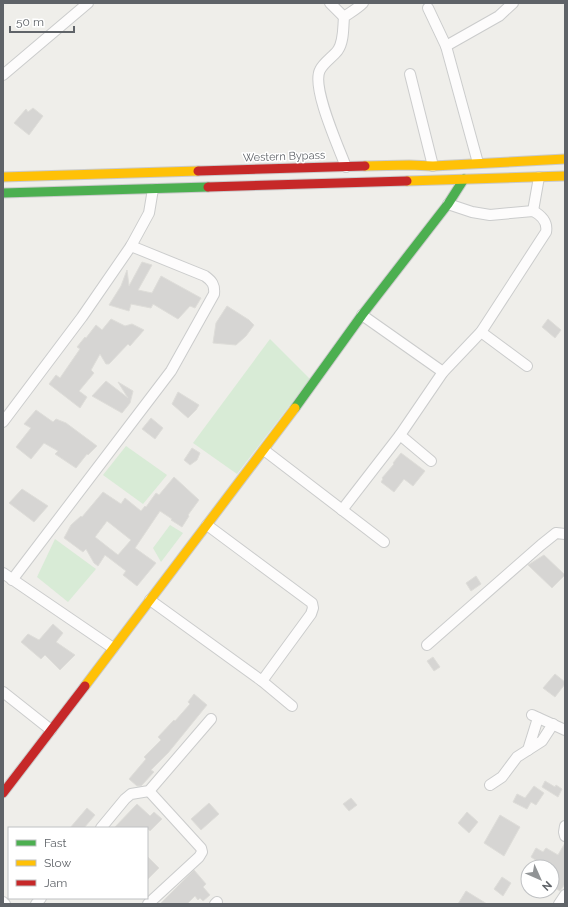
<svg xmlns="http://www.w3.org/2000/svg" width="568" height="907" font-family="Raleway,sans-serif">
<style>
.green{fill:#d8ebd6}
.building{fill:#d6d5d3;stroke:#deddd9;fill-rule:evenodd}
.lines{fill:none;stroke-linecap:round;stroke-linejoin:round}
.street-casing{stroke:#cbcccc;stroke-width:12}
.fast-casing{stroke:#cacacb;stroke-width:11}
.slow-casing{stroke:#cacacb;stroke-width:11}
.jam-casing{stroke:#cacacb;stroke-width:11}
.street{stroke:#fdfcfc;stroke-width:10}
.fast{stroke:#4caf50;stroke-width:9}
.slow{stroke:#ffc107;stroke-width:9}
.jam{stroke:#c62828;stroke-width:9}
.labels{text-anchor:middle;stroke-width:3;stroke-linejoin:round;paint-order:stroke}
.street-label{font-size:11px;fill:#5f6368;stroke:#fff}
</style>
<rect width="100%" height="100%" fill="#efeeea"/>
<!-- green -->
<g class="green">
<path d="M270 339 310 379 237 474 193 443Z"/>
<path d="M126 446 167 475 143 504 103 475Z"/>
<path d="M170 525 183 533 161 562 153 548Z"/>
<path d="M55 539 96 569 68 602 37 577Z"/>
</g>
<!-- building -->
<g class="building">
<path d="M33 108 43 116 29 135 14 123 26 109 28 112Z"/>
<path d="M142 262 152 265 138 290 152 293 161 276 201 298 195 308 190 306 178 319 153 304 151 308 131 304 129 311 109 305 121 286 127 270 129 286Z"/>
<path d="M227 306 249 320 254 325 246 336 236 345 213 343 216 323Z"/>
<path d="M111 319 125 326 132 324 144 330 130 346 128 344 109 364H106L100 354 91 370 94 373 79 391 87 397 80 408 49 384 56 375 60 378 80 349 77 347 85 337 86 338 96 325 102 330Z"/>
<path d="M548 319 561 330 555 338 542 327Z"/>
<path d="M106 381 128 398 118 382 133 391 130 403 122 413 92 396Z"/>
<path d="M178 392 199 405 196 410 188 418 172 404Z"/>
<path d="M36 410 53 422 56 419 66 423 97 446 88 455 87 454 76 468 55 454 58 451 44 443 31 459 16 447 31 428 24 424Z"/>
<path d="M151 418 163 428 155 439 142 429Z"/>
<path d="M192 448 200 453 197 460 190 465 184 460Z"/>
<path d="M401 453 425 471 413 486 404 479 394 492 381 482 383 479 382 478 394 464 393 463Z"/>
<path d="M174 477 199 500 188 515 189 516 182 527 171 520 172 519 160 511 135 548 156 563 137 586 123 575 126 571 105 555 98 566 94 563 86 549 83 552 64 538 71 525 81 516 82 517 103 492 121 504 125 498 141 511 145 506 146 507 156 493 159 495ZM107 521 131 540 118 555 95 537Z"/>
<path d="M22 489 48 506 34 522 9 503Z"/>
<path d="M544 555 565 575 552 588 528 565Z"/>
<path d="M476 576 481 584 471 591 466 583Z"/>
<path d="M53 624 63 633 56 642 75 655 60 670 45 655 41 659 21 642 28 634 39 640Z"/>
<path d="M433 657 440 667 434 671 427 661Z"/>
<path d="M555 674 565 682V684L555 697 543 688Z"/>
<path d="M194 694 207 705 168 753 151 770 154 772 141 786H137L129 779 146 759 144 757 161 740 158 737 174 720 175 721 190 704 188 702Z"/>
<path d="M545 781 555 787 556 785 562 789 558 797 542 787Z"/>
<path d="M534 786 544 793 536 805 531 802 527 809 513 802 517 794 525 798Z"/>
<path d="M351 798 357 805 349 811 343 804Z"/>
<path d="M209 803 219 814 201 830 191 819Z"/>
<path d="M137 804 150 816 154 812 162 819 150 831 147 828H114Z"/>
<path d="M87 808 95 815 84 828H70Z"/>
<path d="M467 812 478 822 469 833 458 823Z"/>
<path d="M500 815 520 827 504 856 484 843Z"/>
<path d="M565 843V884L560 891 552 886V867H546L531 857 536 848 543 852 546 848 558 855Z"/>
<path d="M147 856 159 868 147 880Z"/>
<path d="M194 870 206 884 203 887 210 895 203 901 200 898 198 900 195 896 187 904H160Z"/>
<path d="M502 877 511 883 503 896 494 889Z"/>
<path d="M466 891 487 904H458Z"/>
</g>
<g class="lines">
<!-- street casing -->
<g class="street-casing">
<g id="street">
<path d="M330 3 344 17"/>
<path d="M428 8 446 46 478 163"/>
<path d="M446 46 499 16 513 3"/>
<path d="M410 74 433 166"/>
<path d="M3 75 88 3"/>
<path d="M346 167C339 148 311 87 320 70 324 62 333 57 338 50 344 41 343 27 344 17 351 12 357 9 363 3"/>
<path d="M533 211 539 177"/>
<path d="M362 315 443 372"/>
<path d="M481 332 527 366"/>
<path d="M3 422 82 317 131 246 149 213 153 189"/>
<path d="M264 450 384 542"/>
<path d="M431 461 400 435 443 372 481 332 546 232C548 222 541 215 533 211L490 215 472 212 448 204"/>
<path d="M342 510 400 435"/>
<path d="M3 573 113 648"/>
<path d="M12 580 171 371 214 294C215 285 212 281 205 276L131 246"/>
<path d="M150 600 262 681 311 614 313 608 312 603 207 525"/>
<path d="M427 645 541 545 556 533 565 534"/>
<path d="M262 681 292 706"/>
<path d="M3 692 51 730"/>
<path d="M532 715 565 730"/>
<path d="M528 750 538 718"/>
<path d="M490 785 502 777 517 757 542 741 553 724"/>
<path d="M565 826 564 832 565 836"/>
<path d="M101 828 125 799 131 794 149 791 211 719"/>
<path d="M3 902 5 904"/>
<path d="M36 904 41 898"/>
<path d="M148 904 199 857 202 852 201 848 149 791"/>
<path d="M215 904 217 902"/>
<path d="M559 904 565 895"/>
</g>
</g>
<!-- fast casing -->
<g class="fast-casing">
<g id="fast">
<path d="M3 193 208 187"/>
<path d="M295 408 362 315 448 204 464 179"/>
</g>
</g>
<!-- slow casing -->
<g class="slow-casing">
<g id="slow">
<path d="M365 166 409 165 433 166 565 159"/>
<path d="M3 177 198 171"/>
<path d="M407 181 565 176"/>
<path d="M85 686 295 408"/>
</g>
</g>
<!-- jam casing -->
<g class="jam-casing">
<g id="jam">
<path d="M198 171 365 166"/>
<path d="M208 187 407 181"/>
<path d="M3 793 85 686"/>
</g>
</g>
<!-- street -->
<use href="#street" class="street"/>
<!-- fast -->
<use href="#fast" class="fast"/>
<!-- slow -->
<use href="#slow" class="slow"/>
<!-- jam -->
<use href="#jam" class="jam"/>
</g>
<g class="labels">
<!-- street labels -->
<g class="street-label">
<text transform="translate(284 156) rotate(-2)" y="4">Western Bypass</text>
</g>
</g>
<!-- border -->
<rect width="568" height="907" fill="none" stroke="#5f6368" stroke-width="8"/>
<!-- legend -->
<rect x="8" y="827" width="140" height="72" fill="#ffffff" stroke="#bfc1c3"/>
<rect x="16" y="840" width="20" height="6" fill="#4caf50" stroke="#bfc1c3"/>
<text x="44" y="847" font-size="12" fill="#5f6368">Fast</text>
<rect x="16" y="860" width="20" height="6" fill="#ffc107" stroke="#bfc1c3"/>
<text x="44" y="867" font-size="12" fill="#5f6368">Slow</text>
<rect x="16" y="880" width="20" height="6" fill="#c62828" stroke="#bfc1c3"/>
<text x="44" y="887" font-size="12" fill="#5f6368">Jam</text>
<!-- north arrow -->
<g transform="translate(540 879) rotate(135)"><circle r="19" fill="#ffffff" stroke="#bfc1c3"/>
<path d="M0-3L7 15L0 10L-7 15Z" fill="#919496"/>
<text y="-6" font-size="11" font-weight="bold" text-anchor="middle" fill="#5f6368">N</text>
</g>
<!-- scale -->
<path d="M10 26v6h64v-6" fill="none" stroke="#5f6368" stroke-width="2"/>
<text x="16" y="26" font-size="12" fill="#5f6368" stroke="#ffffff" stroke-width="3" paint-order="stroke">50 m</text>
</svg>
